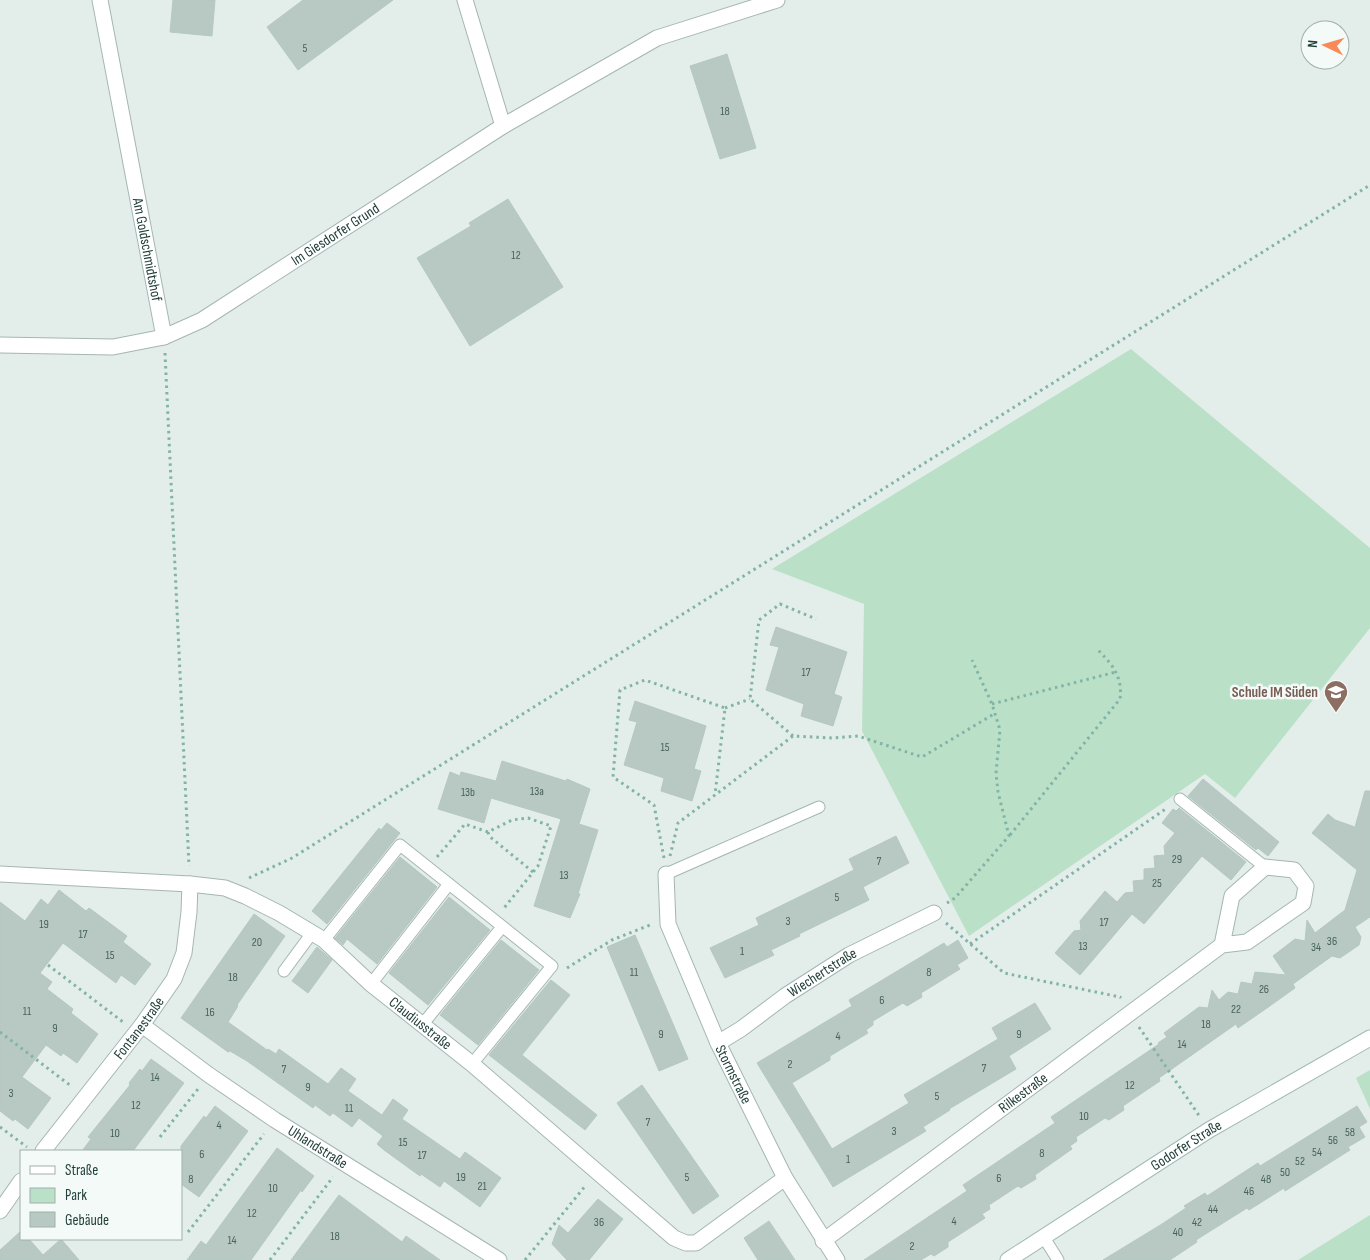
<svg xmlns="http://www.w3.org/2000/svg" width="1370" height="1260" font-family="'Sofia Sans Condensed',sans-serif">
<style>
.green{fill:#bbe0c8}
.building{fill:#b8c9c3;stroke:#b5c8c1}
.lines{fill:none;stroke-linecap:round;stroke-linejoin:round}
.lane-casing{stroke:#a5b6b2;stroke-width:13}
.street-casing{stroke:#a5b6b2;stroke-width:17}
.secondary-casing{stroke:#a1bab3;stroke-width:17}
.path{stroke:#82b3a7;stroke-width:3;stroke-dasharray:2.5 4;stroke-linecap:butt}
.lane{stroke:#fff;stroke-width:11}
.street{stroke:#fff;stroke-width:15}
.secondary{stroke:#fff;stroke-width:15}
.labels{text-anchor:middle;stroke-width:5;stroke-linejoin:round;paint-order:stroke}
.number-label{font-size:12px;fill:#48625c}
.street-label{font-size:15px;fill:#22403a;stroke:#f4faf7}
.education-label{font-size:15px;font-weight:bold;fill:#785e54;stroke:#f4faf7;text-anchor:end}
</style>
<rect width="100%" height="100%" fill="#e3eeea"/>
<!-- green -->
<g class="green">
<path d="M1131 349 1370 548V628L1235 798 1205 774 969 936 862 731 864 604 772 569Z"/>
<path d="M1370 1070V1109L1356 1078Z"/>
<path d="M1370 1215V1260H1298Z"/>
</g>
<!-- building -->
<g class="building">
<path d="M173 0H215L212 36 170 32Z"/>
<path d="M303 0H393L298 70 267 27Z"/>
<path d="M727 54 756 148 720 159 690 66Z"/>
<path d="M508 199 563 287 470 346 417 258 471 226 469 223Z"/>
<path d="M776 627 847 652 834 694 842 697 833 726 801 716 804 704 766 690 779 647 770 645Z"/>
<path d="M635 701 706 726 694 769 701 771 692 801 661 791 664 778 624 765 637 722 629 720Z"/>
<path d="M502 761 566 781 567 779 590 789 579 824 598 830 578 894H580L570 918 534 906 561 819 491 798 484 823 438 809 450 772 460 776 461 772 496 781Z"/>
<path d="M1203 779 1279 842 1268 856 1258 848 1256 850 1188 796Z"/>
<path d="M1365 791H1370V917L1355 927 1361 937 1359 945 1340 958 1332 956 1293 984 1295 988 1267 1008 1238 1028 1236 1024 1159 1078 1160 1081 1123 1106 1124 1110 1109 1120 1105 1118 1076 1137 1077 1141 1070 1146 1072 1149 1035 1175 1036 1179 1021 1188 1018 1186 989 1205 990 1209 982 1214 985 1218 948 1242V1247L934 1256 931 1254 921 1260H864L967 1191 963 1185 1055 1123 1051 1117 1159 1044 1158 1043 1167 1037 1164 1033 1199 1007 1208 1008 1212 990 1219 1000 1228 992 1238 994 1241 982 1252 984 1255 972 1286 975 1273 956 1295 939 1305 941 1307 920 1315 933 1345 910 1357 870 1312 833 1328 814 1335 820 1355 827Z"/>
<path d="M1179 808 1246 862 1231 880 1202 856 1144 924 1132 914 1080 975 1055 953 1074 931 1081 930 1080 921 1105 891 1117 902 1125 893 1134 892 1133 881 1144 880V869L1155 868 1154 856 1165 855 1164 846 1175 833 1162 823 1173 809 1176 811Z"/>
<path d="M387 823 400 833 327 924 312 911 379 828 381 830Z"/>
<path d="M896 836 909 863 863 887 869 900 799 934 800 936 771 950 774 955 725 978 710 948 759 925 756 918 854 870 849 859Z"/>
<path d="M400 857 437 887 377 964 347 939 343 945 335 938Z"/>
<path d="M59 890 86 911 89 908 127 936 123 942 151 964 135 985 121 975 116 983 63 943 40 973 52 982 47 989 73 1009 71 1013 98 1034 77 1063 63 1053 61 1056 46 1045 22 1077 51 1098 28 1129 15 1119 13 1121 0 1111V902L25 921 41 899 48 905Z"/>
<path d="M449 897 490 930 428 1005 389 973Z"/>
<path d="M254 914 285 936 237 1005 238 1006 228 1022 267 1050 268 1049 276 1054 279 1049 328 1084 341 1068 356 1079 348 1091 382 1115 393 1099 408 1110 402 1119 460 1159 465 1152 501 1178 480 1207 444 1181 440 1187 421 1174 420 1176 384 1150 377 1144 383 1136 359 1118 352 1127 333 1113 330 1116 315 1105 313 1108 247 1061 230 1051 228 1052 181 1018Z"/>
<path d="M635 935 688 1059 659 1071 607 947Z"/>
<path d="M501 940 539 970 478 1045 440 1015Z"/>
<path d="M958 940 968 958 957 965 960 969 921 993 922 997 907 1006 903 1003 873 1021V1025L866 1030 868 1033 830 1056V1060L792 1083 832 1149 909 1103 904 1095 998 1039 992 1028 1035 1003 1051 1029 1009 1056 1016 1069 949 1109 950 1110 923 1127 926 1131 833 1187 757 1063 852 1006 849 1000 944 943 947 947Z"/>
<path d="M317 947 332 960 308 993 292 981Z"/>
<path d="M551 980 570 995 522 1055 597 1115 585 1130 489 1055Z"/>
<path d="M151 1059 184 1083 133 1151H82L91 1139 88 1137 130 1085 129 1083 140 1069 142 1071Z"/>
<path d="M642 1085 719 1196 693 1214 617 1103Z"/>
<path d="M215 1106 248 1131 199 1197 181 1184V1146L204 1116 206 1118Z"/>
<path d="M1357 1106 1367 1122 1359 1127 1365 1137 1348 1147 1350 1150 1285 1191 1284 1188 1249 1210 1247 1208 1196 1240 1197 1242 1170 1260H1103L1162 1224 1186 1208 1184 1206 1205 1193 1207 1196 1258 1163 1260 1166Z"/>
<path d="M277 1148 314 1176 302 1192 301 1190 251 1260H187L201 1241 206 1245Z"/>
<path d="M339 1195 402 1242 406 1236 440 1260H291Z"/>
<path d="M598 1199 623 1219 589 1260H567L552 1244 559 1225 568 1233Z"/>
<path d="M769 1221 795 1260H758L744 1238Z"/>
<path d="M21 1231V1239H29L43 1255 61 1239 79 1260H0V1250Z"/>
</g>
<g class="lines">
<!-- lane casing -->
<g class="lane-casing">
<g id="lane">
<path d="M1180 799 1265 867"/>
<path d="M666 874 819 807"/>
<path d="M324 940 400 845 552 966 472 1064"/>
<path d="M284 971 312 933"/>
<path d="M371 984 449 884"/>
<path d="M422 1025 502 927"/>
<path d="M1043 1236 1058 1260"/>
</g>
</g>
<!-- street casing -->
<g class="street-casing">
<g id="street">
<path id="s1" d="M100 0 164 337"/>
<path d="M465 0 503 126"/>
<path id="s2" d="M0 345 113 347 164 337 202 320 503 126 657 38 777 0"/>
<path id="s3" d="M0 874 190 884 225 888 245 896 279 913 324 940 371 984 472 1064 674 1238 686 1243H696L785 1178"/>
<path id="s4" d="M666 874 668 924 718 1043 785 1178 837 1260"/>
<path id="s5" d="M142 1025 209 1075 275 1120 499 1260"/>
<path id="s6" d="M718 1043 741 1029 785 996 849 955 934 913"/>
<path id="s7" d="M43 1151 142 1025 174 979 184 953 189 912 190 884"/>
<path d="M0 1211 21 1181"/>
<path id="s8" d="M823 1241 1222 945 1247 942 1303 903 1306 886 1294 870 1265 867 1232 896 1222 945"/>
</g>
</g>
<!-- secondary casing -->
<g class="secondary-casing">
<g id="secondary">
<path id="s9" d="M1008 1260 1209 1130 1370 1038"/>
</g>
</g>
<!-- path -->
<g class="path">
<path d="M165 353 189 866"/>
<path d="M992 704 1116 672"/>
<path d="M725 708 750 699"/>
<path d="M793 736 750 699 759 620 780 604 816 619"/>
<path d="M488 832 489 836 533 872"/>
<path d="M1010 835 1120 699C1123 677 1112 664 1098 650"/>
<path d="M670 856 678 823 793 736 832 738 858 736 922 757 994 714"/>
<path d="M437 857 465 824 488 832 512 820 528 818 551 826 538 866 504 908"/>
<path d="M664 858 654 805 613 777 620 690 645 680 725 708 715 795"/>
<path d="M249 878 292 858 1370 185"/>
<path d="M947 903 955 898 1009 836 998 792 996 773 1000 730 992 704 972 660"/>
<path d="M946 923 1004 973 1120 997 1121 998"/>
<path d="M970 944 1167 808"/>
<path d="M48 965 123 1022"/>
<path d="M567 968 612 940 650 925"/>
<path d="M1139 1027 1200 1117"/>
<path d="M0 1032 71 1086"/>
<path d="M0 1127 27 1147"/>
<path d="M160 1137 198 1089"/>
<path d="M188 1232 264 1134"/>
<path d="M270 1260 333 1177"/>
<path d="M525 1260 586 1185"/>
</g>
<!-- lane -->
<use href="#lane" class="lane"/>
<!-- street -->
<use href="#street" class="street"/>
<!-- secondary -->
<use href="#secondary" class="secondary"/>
</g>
<!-- icons -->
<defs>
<g id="school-pin" transform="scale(1.25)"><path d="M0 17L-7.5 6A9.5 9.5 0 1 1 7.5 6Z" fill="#8d6e63" stroke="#f4faf7"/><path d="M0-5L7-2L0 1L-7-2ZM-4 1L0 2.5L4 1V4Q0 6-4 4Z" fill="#fff"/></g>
</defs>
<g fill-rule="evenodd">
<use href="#school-pin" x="1336" y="692"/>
</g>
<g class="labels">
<!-- number labels -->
<g class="number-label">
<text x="305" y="52">5</text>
<text x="725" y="115">18</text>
<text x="516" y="259">12</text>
<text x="806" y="676">17</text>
<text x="665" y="751">15</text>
<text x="537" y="795">13a</text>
<text x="468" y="796">13b</text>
<text x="1177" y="863">29</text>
<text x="879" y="865">7</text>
<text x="564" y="879">13</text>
<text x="1157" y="887">25</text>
<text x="837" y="901">5</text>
<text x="788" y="925">3</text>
<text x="1104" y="926">17</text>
<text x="44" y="928">19</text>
<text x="83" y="938">17</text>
<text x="1332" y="945">36</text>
<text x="257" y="946">20</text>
<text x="1083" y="950">13</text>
<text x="1316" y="951">34</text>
<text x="742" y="955">1</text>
<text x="110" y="959">15</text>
<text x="634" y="976">11</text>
<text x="929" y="976">8</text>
<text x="233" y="981">18</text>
<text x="1264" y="993">26</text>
<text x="882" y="1004">6</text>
<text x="1236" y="1013">22</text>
<text x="27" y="1015">11</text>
<text x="210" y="1016">16</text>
<text x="1206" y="1028">18</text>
<text x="55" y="1032">9</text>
<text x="661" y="1038">9</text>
<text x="1019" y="1038">9</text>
<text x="838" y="1040">4</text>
<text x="1182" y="1048">14</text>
<text x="790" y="1068">2</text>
<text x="984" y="1072">7</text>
<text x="284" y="1073">7</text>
<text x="155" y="1081">14</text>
<text x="1130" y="1089">12</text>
<text x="308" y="1091">9</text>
<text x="11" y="1097">3</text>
<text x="937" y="1100">5</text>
<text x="136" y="1109">12</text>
<text x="349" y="1112">11</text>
<text x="1084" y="1120">10</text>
<text x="648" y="1126">7</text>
<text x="219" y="1129">4</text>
<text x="894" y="1135">3</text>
<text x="1350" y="1136">58</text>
<text x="115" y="1137">10</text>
<text x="1333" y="1144">56</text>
<text x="403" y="1146">15</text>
<text x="1317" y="1156">54</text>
<text x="1042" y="1157">8</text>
<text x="202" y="1158">6</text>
<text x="422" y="1159">17</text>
<text x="848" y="1163">1</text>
<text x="1300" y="1165">52</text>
<text x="1285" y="1176">50</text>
<text x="461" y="1181">19</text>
<text x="687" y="1181">5</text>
<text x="999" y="1182">6</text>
<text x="191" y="1183">8</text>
<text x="1266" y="1183">48</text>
<text x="482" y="1190">21</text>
<text x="273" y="1192">10</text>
<text x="1249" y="1195">46</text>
<text x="1213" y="1213">44</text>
<text x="252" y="1217">12</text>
<text x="954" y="1225">4</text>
<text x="599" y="1226">36</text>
<text x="1197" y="1226">42</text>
<text x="1178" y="1236">40</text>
<text x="335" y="1240">18</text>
<text x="232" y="1244">14</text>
<text x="912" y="1250">2</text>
</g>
<!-- street labels -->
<g class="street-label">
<text dy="5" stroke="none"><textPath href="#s2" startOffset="365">Im Giesdorfer Grund</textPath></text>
<text dy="5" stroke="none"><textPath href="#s1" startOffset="254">Am Goldschmidtshof</textPath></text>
<text dy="5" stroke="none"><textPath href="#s6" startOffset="126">Wiechertstraße</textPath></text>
<text dy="5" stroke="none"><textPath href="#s3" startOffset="465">Claudiusstraße</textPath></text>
<text dy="5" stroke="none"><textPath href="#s7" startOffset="156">Fontanestraße</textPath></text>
<text dy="5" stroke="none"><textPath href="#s4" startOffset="214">Stormstraße</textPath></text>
<text dy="5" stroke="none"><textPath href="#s8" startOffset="249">Rilkestraße</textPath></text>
<text dy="5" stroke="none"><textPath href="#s9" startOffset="212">Godorfer Straße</textPath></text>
<text dy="5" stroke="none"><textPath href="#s5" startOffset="214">Uhlandstraße</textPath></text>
</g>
<!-- education labels -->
<g class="education-label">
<text x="1318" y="697">Schule IM Süden</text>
</g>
</g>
<!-- legend -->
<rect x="20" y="1150" width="162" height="90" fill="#f4faf7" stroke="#a0b0ab"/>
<rect x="30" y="1166" width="25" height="8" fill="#ffffff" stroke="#a0b0ab"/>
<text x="65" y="1175" font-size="15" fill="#22403a">Straße</text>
<rect x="30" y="1188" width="25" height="15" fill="#bbe0c8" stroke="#a0b0ab"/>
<text x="65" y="1200" font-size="15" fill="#22403a">Park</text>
<rect x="30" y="1212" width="25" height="15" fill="#b8c9c3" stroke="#a0b0ab"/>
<text x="65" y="1225" font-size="15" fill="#22403a">Gebäude</text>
<!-- north arrow -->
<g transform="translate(1325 45) rotate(275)"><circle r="24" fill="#f4faf7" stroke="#a0b0ab"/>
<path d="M0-4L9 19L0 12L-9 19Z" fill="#f88a57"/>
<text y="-8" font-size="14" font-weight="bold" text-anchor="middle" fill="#22403a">N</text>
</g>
</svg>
